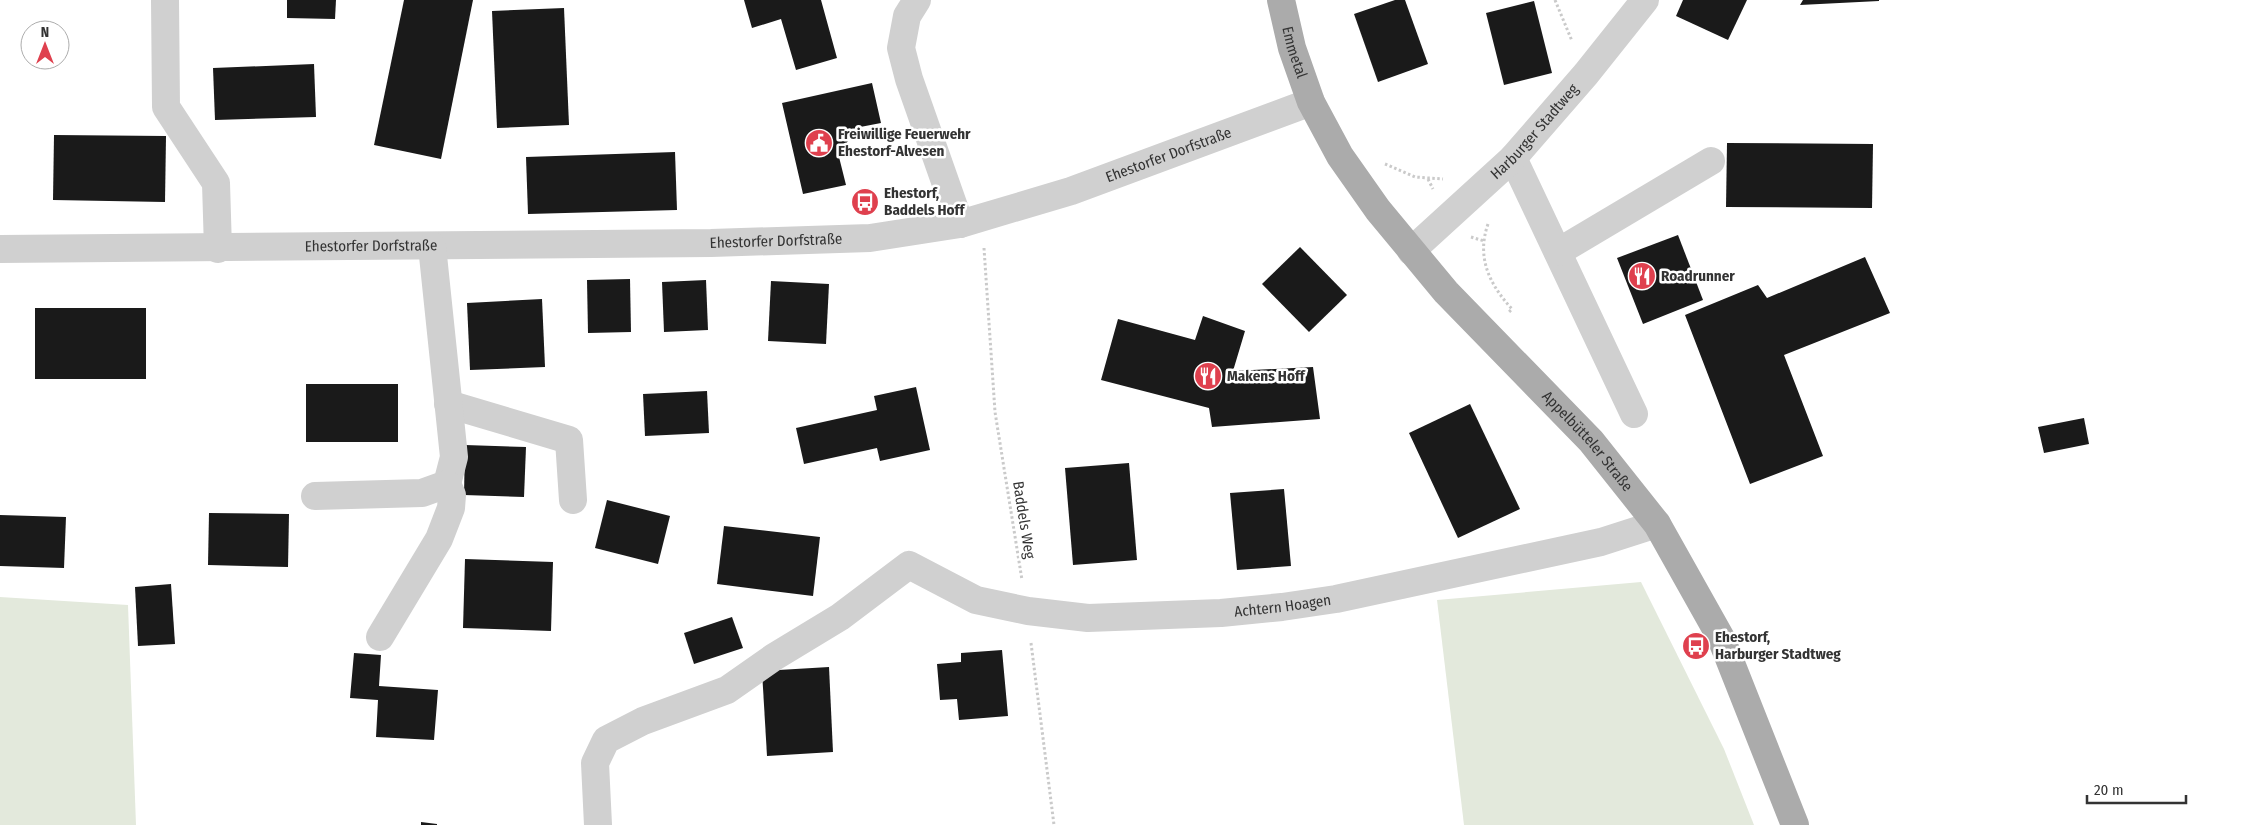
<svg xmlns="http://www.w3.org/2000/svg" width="2267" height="825" font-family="'Fira Sans Condensed',sans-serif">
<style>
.green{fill:#e3e9dc}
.building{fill:#1a1a1a}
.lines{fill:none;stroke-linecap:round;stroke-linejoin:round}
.path{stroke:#cacaca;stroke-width:3;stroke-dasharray:2.5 2.5;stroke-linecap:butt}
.minor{stroke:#d0d0d0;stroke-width:28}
.major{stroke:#ababab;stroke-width:28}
.labels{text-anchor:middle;stroke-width:5;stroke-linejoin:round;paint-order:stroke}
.street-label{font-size:15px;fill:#333;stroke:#fff}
.poi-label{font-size:15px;font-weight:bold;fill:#333;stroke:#fff;text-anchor:start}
</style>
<rect width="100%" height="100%" fill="#fff"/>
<!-- green -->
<g class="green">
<path d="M1641 582 1724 749 1754 825H1464L1437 600Z"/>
<path d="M0 597 128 605 136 825H0Z"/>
</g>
<!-- building -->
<g class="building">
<path d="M287 0H336L335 19 287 18Z"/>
<path d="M404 0H473L441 159 374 145Z"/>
<path d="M744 0H821L837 58 796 70 781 19 752 28Z"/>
<path d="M1395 0H1405L1428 64 1378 82 1354 14Z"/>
<path d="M1683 0H1747L1728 40 1676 16Z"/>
<path d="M1803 0H1879V1L1800 5Z"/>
<path d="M1534 1 1552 73 1504 85 1486 13Z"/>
<path d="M564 8 569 125 497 128 492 11Z"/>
<path d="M314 64 316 117 215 120 213 68Z"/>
<path d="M872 83 881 123 855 128 839 157 846 185 803 194 782 103Z"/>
<path d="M54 135 166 136 165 202 53 200Z"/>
<path d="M1727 143 1873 144 1872 208 1726 207Z"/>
<path d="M675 152 677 210 528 214 526 157Z"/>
<path d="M1678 235 1703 300 1643 324 1617 258Z"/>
<path d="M1300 247 1347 295 1309 332 1262 284Z"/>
<path d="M1865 257 1890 313 1784 355 1823 456 1750 484 1685 315 1758 285 1767 298Z"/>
<path d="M630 279 631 332 588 333 587 280Z"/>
<path d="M706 280 708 330 664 332 662 282Z"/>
<path d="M771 281 829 284 826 344 768 341Z"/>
<path d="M542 299 545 367 470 370 467 303Z"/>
<rect x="35" y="308" width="111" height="71"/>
<path d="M1203 316 1245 331 1233 371 1313 367 1320 419 1212 427 1209 408 1101 380 1118 319 1195 340Z"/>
<rect x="306" y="384" width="92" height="58"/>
<path d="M916 387 930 450 880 461 877 448 804 464 796 428 877 410 874 396Z"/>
<path d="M707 391 709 433 645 436 643 394Z"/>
<path d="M1470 404 1520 509 1458 538 1409 433Z"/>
<path d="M2084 418 2089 444 2044 453 2038 427Z"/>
<path d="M465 445 526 447 524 497 464 495Z"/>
<path d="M1129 463 1137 560 1073 565 1065 468Z"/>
<path d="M1284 489 1291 566 1237 570 1230 493Z"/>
<path d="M607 500 670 516 658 564 595 548Z"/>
<path d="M209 513 289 514 288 567 208 565Z"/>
<path d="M0 515 66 517 64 568 0 566Z"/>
<path d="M724 526 820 537 813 596 717 584Z"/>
<path d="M465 559 553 562 551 631 463 628Z"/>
<path d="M171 584 175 644 138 646 135 587Z"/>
<path d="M732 617 743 648 694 664 684 633Z"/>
<path d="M1002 650 1008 716 959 720 957 699 940 700 937 664 961 662V653Z"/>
<path d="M354 653 381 655 379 686 438 690 434 740 376 737 378 700 350 698Z"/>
<path d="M829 667 833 752 767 756 762 671Z"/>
<path d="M421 822 437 824V825H421Z"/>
</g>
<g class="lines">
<!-- path -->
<g class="path">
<path d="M1555 0 1572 41"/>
<path d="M1385 164 1415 177 1443 179"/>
<path d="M1428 179 1433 189"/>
<path d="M1488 224C1476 258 1490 285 1512 309L1509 312"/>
<path d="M1471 237 1484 241"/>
<path d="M984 248 995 412 1022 580"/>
<path d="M1031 643 1054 825"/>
</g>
<!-- minor -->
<g class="minor">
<path d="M165 0 166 107 216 183 218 249"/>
<path d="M917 0 907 16 901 48 909 79 960 224"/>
<path d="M1513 158 1634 414"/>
<path id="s1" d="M0 249 711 243 870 238 960 224 1071 191 1311 102"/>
<path id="s2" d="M1411 251 1513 158 1586 74 1645 0"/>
<path d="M1558 252 1711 161"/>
<path d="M448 404 569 440 573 500"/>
<path d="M315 496 422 493 447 484 454 457 432 246"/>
<path d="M380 637 439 539 451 508 452 495 447 484"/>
<path id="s3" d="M598 825 595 763 606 740 643 721 727 690 774 657 840 617 909 565 976 600 1028 611 1088 618 1221 613 1282 607 1336 599 1601 542 1657 524"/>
</g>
<!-- major -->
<path class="major" id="s4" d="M1281 0 1292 48 1311 102 1340 156 1378 210 1446 292 1591 441 1657 524 1721 638 1795 825"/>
</g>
<!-- icons -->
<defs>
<g id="civic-disc" transform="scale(1.4375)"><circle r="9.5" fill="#df404e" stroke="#fff"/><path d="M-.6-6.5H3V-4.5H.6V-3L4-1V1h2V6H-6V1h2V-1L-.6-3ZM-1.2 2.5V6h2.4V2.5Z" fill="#fff"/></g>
<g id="bus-disc" transform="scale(1.4375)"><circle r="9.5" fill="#df404e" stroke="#fff"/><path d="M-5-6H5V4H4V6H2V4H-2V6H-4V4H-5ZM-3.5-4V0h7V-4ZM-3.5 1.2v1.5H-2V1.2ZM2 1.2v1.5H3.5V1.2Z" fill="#fff"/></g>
<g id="restaurant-disc" transform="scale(1.4375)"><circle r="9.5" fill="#df404e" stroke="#fff"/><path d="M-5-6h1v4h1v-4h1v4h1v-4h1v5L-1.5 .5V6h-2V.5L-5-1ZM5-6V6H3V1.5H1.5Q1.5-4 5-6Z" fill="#fff"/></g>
</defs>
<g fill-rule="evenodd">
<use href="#civic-disc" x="819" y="143"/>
<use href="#bus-disc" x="865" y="202"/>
<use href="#restaurant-disc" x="1642" y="276"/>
<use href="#restaurant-disc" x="1208" y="376"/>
<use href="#bus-disc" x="1696" y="646"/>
</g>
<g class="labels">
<!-- street labels -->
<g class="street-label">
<text dy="5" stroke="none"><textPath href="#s4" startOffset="54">Emmetal</textPath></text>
<text dy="5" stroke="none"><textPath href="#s2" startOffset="172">Harburger Stadtweg</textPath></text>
<text dy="5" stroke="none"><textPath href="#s1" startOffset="1181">Ehestorfer Dorfstraße</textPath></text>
<text dy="5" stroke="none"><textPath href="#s1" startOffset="776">Ehestorfer Dorfstraße</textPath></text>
<text dy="5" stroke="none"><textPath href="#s1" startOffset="371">Ehestorfer Dorfstraße</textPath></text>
<text dy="5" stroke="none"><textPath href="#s4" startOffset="546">Appelbütteler Straße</textPath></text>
<text transform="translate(1024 520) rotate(81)" y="5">Baddels Weg</text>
<text dy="5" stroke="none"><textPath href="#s3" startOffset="824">Achtern Hoagen</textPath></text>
</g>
<!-- poi labels -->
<g class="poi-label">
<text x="838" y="139">Freiwillige Feuerwehr<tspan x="838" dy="17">Ehestorf-Alvesen</tspan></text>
<text x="884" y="198">Ehestorf,<tspan x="884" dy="17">Baddels Hoff</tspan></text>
<text x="1661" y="281">Roadrunner</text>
<text x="1227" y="381">Makens Hoff</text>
<text x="1715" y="642">Ehestorf,<tspan x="1715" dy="17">Harburger Stadtweg</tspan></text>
</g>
</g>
<!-- north arrow -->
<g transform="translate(45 45)"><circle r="24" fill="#ffffff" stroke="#adadad"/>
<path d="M0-4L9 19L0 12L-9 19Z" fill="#df404e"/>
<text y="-8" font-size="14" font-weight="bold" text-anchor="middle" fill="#333333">N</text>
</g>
<!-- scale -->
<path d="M2087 795v8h99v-8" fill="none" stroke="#333333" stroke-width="2.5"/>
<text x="2094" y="795" font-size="15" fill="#333333" stroke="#ffffff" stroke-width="4" paint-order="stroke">20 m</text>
</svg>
